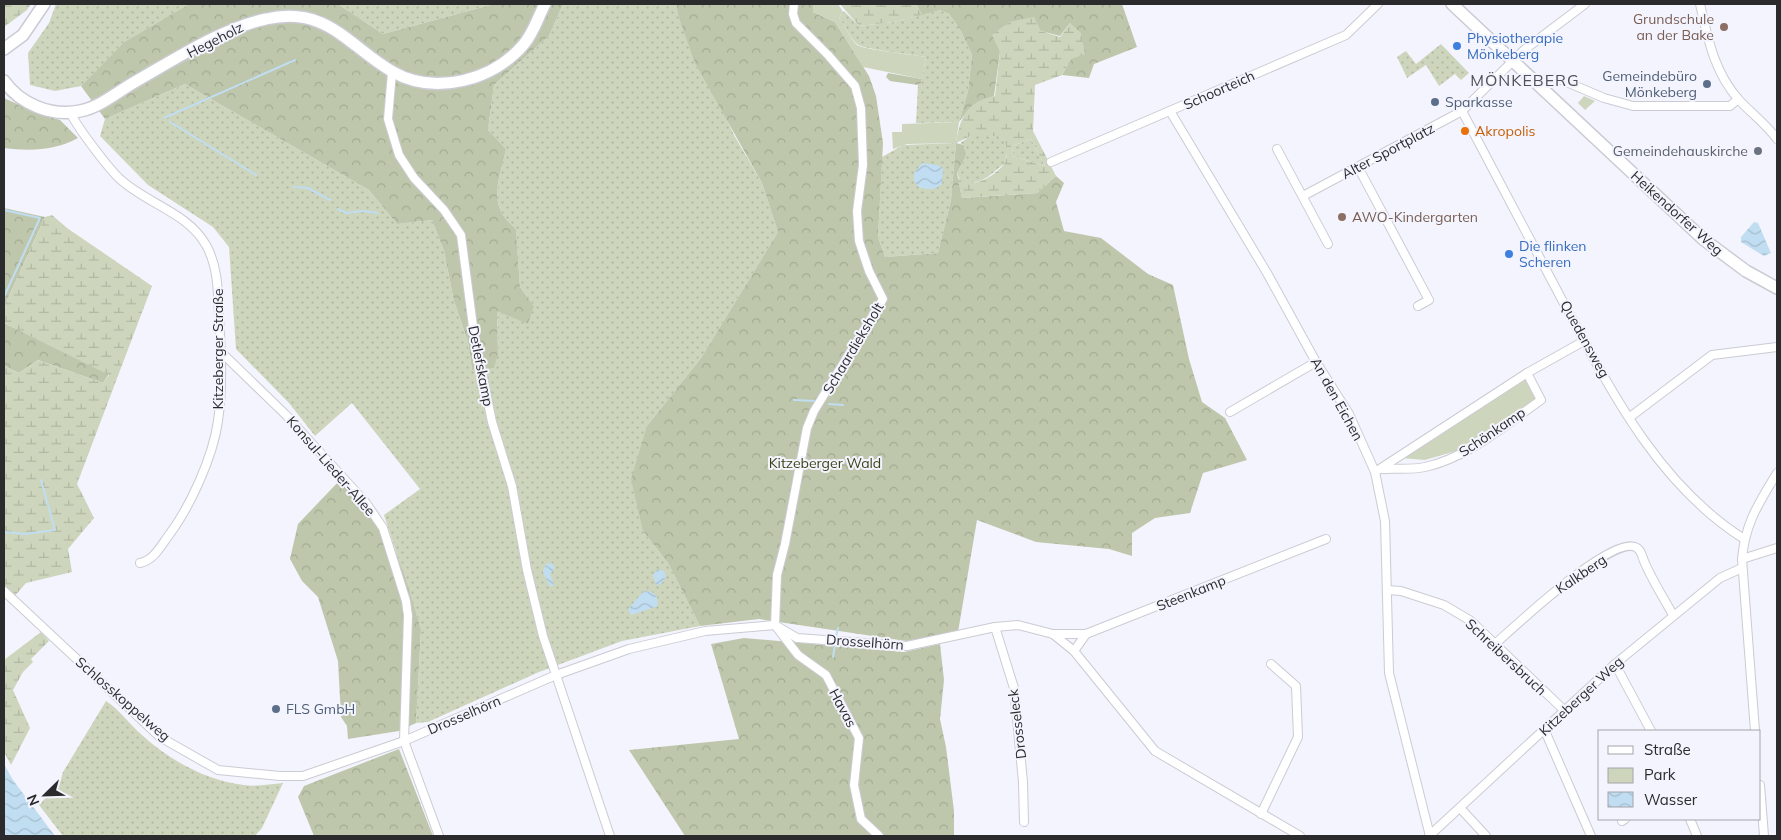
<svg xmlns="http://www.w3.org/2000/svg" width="1781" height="840" font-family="Mulish,sans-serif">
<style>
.grass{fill:url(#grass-dots)}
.forest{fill:url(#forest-crowns)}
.wetland{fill:url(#wetland-marsh);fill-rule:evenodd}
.park{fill:#cdd6bc}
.water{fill:url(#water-waves)}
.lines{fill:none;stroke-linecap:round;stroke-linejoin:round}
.stream{stroke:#c1ddf1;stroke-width:2}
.street-casing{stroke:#cbcbd4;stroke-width:10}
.secondary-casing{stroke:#cbcbd4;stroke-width:14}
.street{stroke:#fff;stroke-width:8}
.secondary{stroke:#fff;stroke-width:11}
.education-dot{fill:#8d6e63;stroke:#f4f4fe;stroke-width:2}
.shop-dot{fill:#3f7fe0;stroke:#f4f4fe;stroke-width:2}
.service-dot{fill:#5c6f8a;stroke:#f4f4fe;stroke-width:2}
.food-dot{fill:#e8710a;stroke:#f4f4fe;stroke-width:2}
.worship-dot{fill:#6b7280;stroke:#f4f4fe;stroke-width:2}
.labels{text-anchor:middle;stroke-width:4;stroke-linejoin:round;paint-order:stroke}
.education-label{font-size:14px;fill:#785e54;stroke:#f4f4fe;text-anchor:end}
.shop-label{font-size:14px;fill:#366cbe;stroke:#f4f4fe;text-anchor:start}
.street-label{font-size:14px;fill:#2b2b2e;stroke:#f4f4fe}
.service-label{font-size:14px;fill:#4e5e75;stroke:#f4f4fe;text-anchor:start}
.food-label{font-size:14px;fill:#c56008;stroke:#f4f4fe;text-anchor:start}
.worship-label{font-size:14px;fill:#5b616d;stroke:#f4f4fe;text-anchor:end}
.park-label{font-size:14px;fill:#384415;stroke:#f4f4fe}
.quarter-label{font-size:16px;letter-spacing:1px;fill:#505058;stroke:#f4f4fe}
</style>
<defs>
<pattern id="grass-dots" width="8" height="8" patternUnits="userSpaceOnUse" patternTransform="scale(1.25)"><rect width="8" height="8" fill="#cdd6bc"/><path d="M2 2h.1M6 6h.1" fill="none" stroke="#b0b8a2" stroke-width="1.8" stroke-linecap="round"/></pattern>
<pattern id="forest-crowns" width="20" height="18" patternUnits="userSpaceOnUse" patternTransform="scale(1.25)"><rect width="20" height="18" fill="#bec7ab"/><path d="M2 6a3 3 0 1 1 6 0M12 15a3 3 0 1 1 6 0" fill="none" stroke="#a3ab93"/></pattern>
<pattern id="wetland-marsh" width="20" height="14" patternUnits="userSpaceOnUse" patternTransform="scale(1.25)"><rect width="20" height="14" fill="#cdd6bc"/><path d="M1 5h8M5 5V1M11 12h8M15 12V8" fill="none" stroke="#b0b8a2"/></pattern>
<pattern id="water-waves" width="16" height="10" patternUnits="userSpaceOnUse" patternTransform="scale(1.25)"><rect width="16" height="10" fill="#c1ddf1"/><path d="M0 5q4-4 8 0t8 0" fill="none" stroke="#a6becf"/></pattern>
</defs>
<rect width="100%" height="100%" fill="#f4f4fe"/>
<!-- grass -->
<g class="grass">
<path d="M56 4H189L124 42 81 86 55 91 30 85 28 53 49 23Z"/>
<path d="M338 4H494L383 34Z"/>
<path d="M563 4H676L678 15 734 135 762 183 778 232 701 358 647 426 643 531 668 563 700 626 622 641 539 672 428 722 416 723 421 629 384 515 420 489 352 403 315 436 289 403 236 349 229 247 213 227 148 185 100 136 105 119 185 84 369 190 397 224 432 220 444 251 454 301 468 342 472 370 498 353 497 311 534 306 520 287 516 229C486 204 499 183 506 149L488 130 494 85 549 36Z"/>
<path d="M940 10 949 14 960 29 972 55 968 91 959 122 916 123 918 85 921 83 926 57C915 55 861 49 857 44 850 38 845 26 839 18L844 11 859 26 894 22Z"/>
<path d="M1441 44 1469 73 1461 80 1455 74 1439 86 1426 65 1407 78 1397 57 1406 51 1416 64Z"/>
<path d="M971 136H999L1006 141 1008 148 1005 163C991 174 980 187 961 182L957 173 966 156 964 145 960 143Z"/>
<path d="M1031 139 1045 166 1013 156 1012 146Z"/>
<path d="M956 143 951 200 938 253 885 257 878 237 882 157 903 145Z"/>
<path d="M106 701C120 710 129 724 142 735 169 760 207 781 244 785 256 787 271 784 283 783L262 828 255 836H63L39 805 51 792Z"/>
</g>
<!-- forest -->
<g class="forest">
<path d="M189 4H338L383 34 494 4H563L549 36 494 85 488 130 506 149C499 183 486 204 516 229L520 287 534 306 528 324 497 311 498 353 494 368 472 370 468 342 454 301 444 251 432 220 397 224 369 190 185 84 105 119 81 86 124 42Z"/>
<path d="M676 4H813V12L835 22 869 76 876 96 883 143 878 237 885 257 938 253 951 200 956 143 964 145 966 156 957 173 962 198 1037 193 1056 176 1064 183 1056 202 1064 231 1101 238 1148 274 1173 285 1189 359 1202 402 1225 418 1247 460 1203 473 1190 513 1155 518 1132 533V556L1109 549 1036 542 977 520 958 632 906 641 759 619 700 626 668 563 643 531 631 479 647 426 701 358 778 232 762 183 695 63 678 15Z"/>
<path d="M916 4H1122L1137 47 1094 64 1089 78 1062 75 1071 59 1070 23 1060 36 1041 31 1000 52 994 96 969 109 959 122 968 91 972 55 960 29 949 14 940 10 922 15Z"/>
<path d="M888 73 922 79 921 83 918 85 890 81 886 77Z"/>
<path d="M4 98 39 114 60 120 78 138C55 151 29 151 4 148Z"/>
<path d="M4 208 45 217 4 307Z"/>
<path d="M4 323 109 374 103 383 38 360 19 373 4 366Z"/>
<path d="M339 481 388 532 404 574 421 629 416 723 399 731 348 739 347 726 341 717 338 661 318 597 302 581 290 559 298 524Z"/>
<path d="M744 638 904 652 940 644 944 680 940 719 946 747 954 811V836H685L629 750 739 739 711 644Z"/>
<path d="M399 749 433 836H314L298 797 304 786Z"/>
</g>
<!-- wetland -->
<g class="wetland">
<path d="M4 4H31L27 10 4 27Z"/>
<path d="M840 4H916L922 15 894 22 859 26Z"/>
<path d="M1034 17 1041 31 1060 37 1070 23 1081 33 1085 54 1071 59 1062 75 1035 85 1033 131 1056 176 1037 193 962 198 957 176C969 192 994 177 1004 164 1008 158 1007 147 1005 141L999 136H971L956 143C960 117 967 101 995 96L1000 52 992 35 1009 22ZM1031 139 1045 166 1013 156 1012 146Z"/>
<path d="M52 215 67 228 152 286 77 484 94 518 68 549 72 572 26 583 13 598 4 591V366L19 373 38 360 103 383 109 375 4 323V307L45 217Z"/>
<path d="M41 632 49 641 31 659 33 662 23 672 13 690 30 728 11 765 4 752V660Z"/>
</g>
<!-- park -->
<g class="park">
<path d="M813 4H838L843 12 839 18C845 26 850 38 857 45 861 49 915 55 926 57L922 79 863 67 835 22 813 12Z"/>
<path d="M1584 96 1595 101 1585 110 1578 103Z"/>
<path d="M959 122 956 143 907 144 893 149 892 132H902V124Z"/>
<path d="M1526 379 1537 398 1456 451 1425 460 1401 458Z"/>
</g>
<!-- water -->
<g class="water">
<path d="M922 163 938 165 943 168 942 184C934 191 929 189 920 188L914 181V173Z"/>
<path d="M1754 222 1758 223 1771 253 1764 256 1741 242V237Z"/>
<path d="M552 563 555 568 550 574 554 585 550 587 543 572 546 564Z"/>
<path d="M658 569 664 571 666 577 661 584 656 585 653 575Z"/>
<path d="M644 591 652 592 657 597 658 606 631 615 628 609Z"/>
<path d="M4 764 13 780 55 836H4Z"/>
</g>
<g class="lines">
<!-- stream -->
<g class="stream">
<path d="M164 118 295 60"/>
<path d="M170 122 256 175"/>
<path d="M294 187 308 188 330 200"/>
<path d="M338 209 346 213 363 211 377 213"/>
<path d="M4 210 40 218 4 297"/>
<path d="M794 400 815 401"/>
<path d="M829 404 843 405"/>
<path d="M4 532 25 534 55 530 41 480"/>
<path d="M836 637 838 628"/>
<path d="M833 657 835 645"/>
<path d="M4 676 5 674"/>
</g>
<!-- street casing -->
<g class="street-casing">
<g id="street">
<path d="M794 4 793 14 796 23 828 55 855 86 861 108 863 165 857 211 859 241 869 271 883 299 814 411 807 428 785 544 777 575 775 625 798 655 826 675 859 738 854 785 861 819 879 836"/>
<path d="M1700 4C1708 39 1714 72 1739 100 1751 113 1766 124 1777 139"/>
<path d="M392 72 388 119 399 155 414 178 444 210 461 235 474 334 492 422 512 486 527 570 543 636 610 836"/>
<path d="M1538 85 1549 78H1557L1604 98 1633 106H1730L1738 99"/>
<path d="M1170 111 1267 273 1316 362 1349 414 1375 472 1385 521 1389 673 1430 836"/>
<path d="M1462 111C1495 173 1528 236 1561 298 1609 387 1656 483 1744 539"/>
<path d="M70 112C77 127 108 168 120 179 147 204 187 212 206 245 218 266 218 292 219 315 221 350 223 387 218 421 213 457 190 507 169 535 160 547 154 560 140 563"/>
<path d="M1277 149 1328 244"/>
<path d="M1051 162 1346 35 1378 4"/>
<path d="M1358 167 1429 300 1418 306"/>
<path d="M1303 196 1462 111 1524 50 1585 4"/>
<path d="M221 352 286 415 366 503 383 528 406 601 408 616 404 741 439 836"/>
<path d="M1230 412 1316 362"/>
<path d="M1630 417 1712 355 1777 347"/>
<path d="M1383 469C1396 468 1412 470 1425 467 1469 457 1505 425 1541 400L1527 373"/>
<path d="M1375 472 1527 373 1584 341"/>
<path d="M1742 559 1777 548"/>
<path d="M1387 590 1401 591 1444 605 1471 621 1566 712"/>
<path d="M4 591 160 737 218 770 280 776H303L404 741 556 675 629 649 705 631 775 625 797 638 907 646 995 627 1018 625 1053 634 1074 651 1155 751 1300 836"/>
<path d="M995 627 1014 688 1023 782 1024 822"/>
<path d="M1053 634H1086L1326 539"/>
<path d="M1495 644C1513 628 1615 532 1637 548 1641 550 1642 556 1644 561 1652 580 1663 597 1673 615"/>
<path d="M1074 651 1086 634"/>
<path d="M1615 664 1651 731"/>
<path d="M1545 731 1591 836"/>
<path d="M1755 731 1742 559C1745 523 1759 503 1777 473"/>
<path d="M1760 785 1764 836"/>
<path d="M1461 809 1486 836"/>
<path d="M1261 814 1298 737 1296 686 1271 664"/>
<path d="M1690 819 1697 836"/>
<path d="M1622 821 1625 819"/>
<path d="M1429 836 1615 664 1720 578 1742 568"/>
</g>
</g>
<!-- secondary casing -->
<g class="secondary-casing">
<g id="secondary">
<path d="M1452 4 1703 239 1746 271 1777 288"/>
<path d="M4 49 23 35 44 4"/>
<path d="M4 81C20 104 51 117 80 111 100 107 116 93 133 83 172 61 222 28 266 19 327 5 349 47 393 72 436 96 494 80 524 44 534 32 538 17 545 4"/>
</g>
</g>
<!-- street -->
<use href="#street" class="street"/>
<!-- secondary -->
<use href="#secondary" class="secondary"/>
</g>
<!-- markers -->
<g class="education-dot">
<circle cx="1724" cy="27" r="5"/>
<circle cx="1342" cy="217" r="5"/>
</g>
<g class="shop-dot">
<circle cx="1457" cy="46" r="5"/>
<circle cx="1509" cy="254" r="5"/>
</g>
<g class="service-dot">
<circle cx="1707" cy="84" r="5"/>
<circle cx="1435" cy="102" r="5"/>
<circle cx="276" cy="709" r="5"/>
</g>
<circle class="food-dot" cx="1465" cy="131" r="5"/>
<circle class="worship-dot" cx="1758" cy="151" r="5"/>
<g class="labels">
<!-- education labels -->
<g class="education-label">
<text x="1714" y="24">Grundschule<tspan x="1714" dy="16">an der Bake</tspan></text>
<text x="1352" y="222" text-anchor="start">AWO-Kindergarten</text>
</g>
<!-- shop labels -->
<g class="shop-label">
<text x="1467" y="43">Physiotherapie<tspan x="1467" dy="16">Mönkeberg</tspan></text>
<text x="1519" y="251">Die flinken<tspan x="1519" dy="16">Scheren</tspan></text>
</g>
<!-- street labels -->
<g class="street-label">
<text transform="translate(215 40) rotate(-27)" y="5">Hegeholz</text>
<text transform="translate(1219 90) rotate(-24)" y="5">Schoorteich</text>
<text transform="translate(1388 151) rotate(-28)" y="5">Alter Sportplatz</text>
<text transform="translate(1677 213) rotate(42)" y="5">Heikendorfer Weg</text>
<text transform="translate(1585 339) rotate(61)" y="5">Quedensweg</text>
<text transform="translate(853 348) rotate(-59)" y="5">Schaardieksholt</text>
<text transform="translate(218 349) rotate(-90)" y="5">Kitzeberger Straße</text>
<text transform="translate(481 366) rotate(79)" y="5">Detlefskamp</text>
<text transform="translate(1337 399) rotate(61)" y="5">An den Eichen</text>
<text transform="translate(1492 432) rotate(-34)" y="5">Schönkamp</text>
<text transform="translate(331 466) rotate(49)" y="5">Konsul-Lieder-Allee</text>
<text transform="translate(1581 574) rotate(-34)" y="5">Kalkberg</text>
<text transform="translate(1191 593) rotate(-22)" y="5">Steenkamp</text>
<text transform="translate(865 642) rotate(4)" y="5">Drosselhörn</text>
<text transform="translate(1506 657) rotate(43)" y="5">Schreibersbruch</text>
<text transform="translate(1581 696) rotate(-43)" y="5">Kitzeberger Weg</text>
<text transform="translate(123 699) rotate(41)" y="5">Schlosskoppelweg</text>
<text transform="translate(843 708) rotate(62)" y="5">Havas</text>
<text transform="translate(464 715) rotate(-23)" y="5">Drosselhörn</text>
<text transform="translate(1017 724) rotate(-97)" y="5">Drosseleck</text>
</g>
<!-- service labels -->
<g class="service-label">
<text x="1697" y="81" text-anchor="end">Gemeindebüro<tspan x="1697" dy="16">Mönkeberg</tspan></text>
<text x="1445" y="107">Sparkasse</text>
<text x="286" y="714">FLS GmbH</text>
</g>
<!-- food labels -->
<g class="food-label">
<text x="1475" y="136">Akropolis</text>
</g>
<!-- worship labels -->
<g class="worship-label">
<text x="1748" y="156">Gemeindehauskirche</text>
</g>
<!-- park labels -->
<g class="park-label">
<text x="825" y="468">Kitzeberger Wald</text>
</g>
<!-- quarter labels -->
<g class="quarter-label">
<text x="1525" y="86">MÖNKEBERG</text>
</g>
</g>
<!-- border -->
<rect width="1781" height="840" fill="none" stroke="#2b2b2e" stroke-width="10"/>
<!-- legend -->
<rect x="1598" y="730" width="162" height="90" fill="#f4f4fe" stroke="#a4a4ab"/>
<rect x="1608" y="746" width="25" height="8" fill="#ffffff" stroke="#a4a4ab"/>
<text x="1644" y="755" font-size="15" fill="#2b2b2e">Straße</text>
<rect x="1608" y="768" width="25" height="15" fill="#cdd6bc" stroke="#a4a4ab"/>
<text x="1644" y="780" font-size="15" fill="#2b2b2e">Park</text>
<rect x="1608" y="792" width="25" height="15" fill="url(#water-waves)" stroke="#a4a4ab"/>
<text x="1644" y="805" font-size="15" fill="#2b2b2e">Wasser</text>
<!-- north arrow -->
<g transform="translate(45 795) rotate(247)" stroke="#f4f4fe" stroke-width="4" paint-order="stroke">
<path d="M0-4L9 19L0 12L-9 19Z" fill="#2b2b2e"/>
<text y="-8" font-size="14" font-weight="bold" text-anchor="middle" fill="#2b2b2e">N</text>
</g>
</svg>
